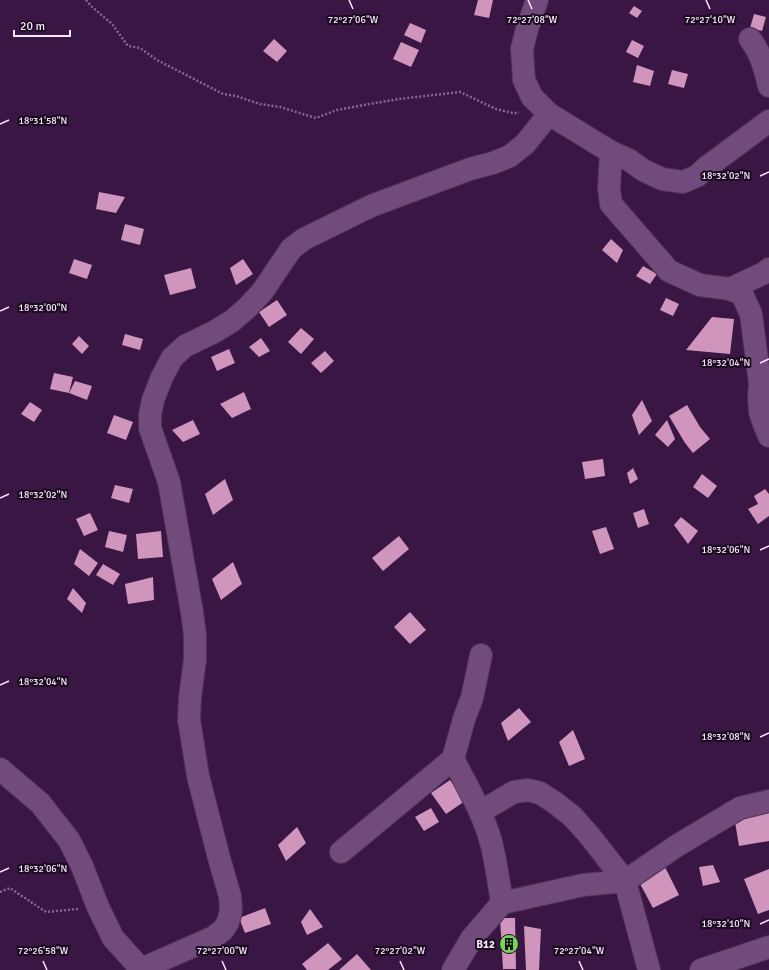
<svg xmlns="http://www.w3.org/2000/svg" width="769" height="970" font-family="Signika,sans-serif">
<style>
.building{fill:#cf95bd}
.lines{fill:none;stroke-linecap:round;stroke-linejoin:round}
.minor-casing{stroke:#503357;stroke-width:24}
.path{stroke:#866a8e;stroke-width:2.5;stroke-dasharray:2 2;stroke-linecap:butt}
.minor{stroke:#714b7b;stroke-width:22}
.ticks{fill:none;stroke:#f9e8fe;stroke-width:1.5}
.labels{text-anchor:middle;stroke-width:4;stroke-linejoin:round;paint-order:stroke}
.poi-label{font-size:11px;font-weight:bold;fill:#f9e8fe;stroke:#190a1d;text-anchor:end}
.ticks-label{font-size:10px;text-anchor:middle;fill:#f9e8fe;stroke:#190a1d;stroke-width:4;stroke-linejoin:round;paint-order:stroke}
</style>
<rect width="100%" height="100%" fill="#391643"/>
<!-- building -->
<g class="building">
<path d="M478 0H493L489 18 474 15Z"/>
<path d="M634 6 642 11 637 18 629 13Z"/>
<path d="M754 14 766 17 762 31 750 28Z"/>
<path d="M410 23 426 30 421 43 404 35Z"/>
<path d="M274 39 287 51 277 62 263 51Z"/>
<path d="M632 40 644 46 638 58 626 52Z"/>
<path d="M401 42 419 50 411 67 393 59Z"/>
<path d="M637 65 654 71 650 86 633 82Z"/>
<path d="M672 70 688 74 684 88 668 84Z"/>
<path d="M99 192 125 197 116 213 96 209Z"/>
<path d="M125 224 144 229 140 245 121 240Z"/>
<path d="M611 239 623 250 617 263 602 250Z"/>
<path d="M74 259 92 265 87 279 69 273Z"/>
<path d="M243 259 253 274 236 285 230 268Z"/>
<path d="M643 266 657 274 650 284 636 276Z"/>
<path d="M191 268 196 288 170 295 164 275Z"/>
<path d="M666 298 679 304 673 316 660 310Z"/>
<path d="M277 300 287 315 269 327 259 312Z"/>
<path d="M712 317 734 319 730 354 686 350Z"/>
<path d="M301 328 314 339 301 354 288 342Z"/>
<path d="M125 334 143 339 140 350 122 345Z"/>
<path d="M79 336 89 346 82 354 72 344Z"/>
<path d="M261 338 270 351 259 357 249 347Z"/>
<path d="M229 349 235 363 217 371 211 357Z"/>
<path d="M325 351 334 361 321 373 311 363Z"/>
<path d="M54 373 73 377 69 393 50 389Z"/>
<path d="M75 381 92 386 87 400 69 393Z"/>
<path d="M244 392 251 409 232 418 220 404Z"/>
<path d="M642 400 652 421 639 435 632 415Z"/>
<path d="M30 402 42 410 34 422 21 414Z"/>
<path d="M687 405 700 427 710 439 693 453 685 443 669 416Z"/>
<path d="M114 415 133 422 126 440 107 433Z"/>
<path d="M193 420 200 434 183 442 172 430Z"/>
<path d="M667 420 675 439 668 447 655 435Z"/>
<path d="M603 459 605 476 585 479 582 462Z"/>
<path d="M633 468 638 479 630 484 627 473Z"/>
<path d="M702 474 717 486 708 498 693 487Z"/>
<path d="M225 479 233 500 213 515 205 494Z"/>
<path d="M115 485 133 489 129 503 111 498Z"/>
<path d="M765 489 769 494V516L758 524 748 509 758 504 754 496Z"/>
<path d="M644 509 649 524 638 528 633 513Z"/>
<path d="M90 513 98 530 84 536 76 519Z"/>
<path d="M681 517 698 531 688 544 674 525Z"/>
<path d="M606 527 614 549 600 554 592 531Z"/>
<path d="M109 531 127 535 123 552 105 547Z"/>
<path d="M161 531 163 557 138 559 136 534Z"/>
<path d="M399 536 409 549 383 571 372 558Z"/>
<path d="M80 549 98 563 89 576 74 564Z"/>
<path d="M233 562 242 584 221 600 212 579Z"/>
<path d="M103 564 120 574 113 585 96 575Z"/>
<path d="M153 577 154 600 128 604 125 584Z"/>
<path d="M73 588 86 603 82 613 67 599Z"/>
<path d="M410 612 426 630 410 644 394 627Z"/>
<path d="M519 708 531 722 508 741 501 723Z"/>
<path d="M573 730 585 759 569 766 559 742Z"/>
<path d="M450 780 465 801 446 814 431 793Z"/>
<path d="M431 808 439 822 424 831 415 817Z"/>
<path d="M769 811V841L739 846 734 816Z"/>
<path d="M297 827 306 843 286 861 278 845Z"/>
<path d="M713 865 720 882 703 886 699 867Z"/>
<path d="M665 867 679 895 653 908 638 880Z"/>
<path d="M769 869V910L758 914 744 879Z"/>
<path d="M265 908 271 924 245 933 239 918Z"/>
<path d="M310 909 323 927 307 935 301 922Z"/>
<path d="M500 918H515L516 969H503Z"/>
<path d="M524 926 541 929 539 970H526Z"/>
<path d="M328 943 342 959 328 970H307L302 964Z"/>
<path d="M357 954 371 970H339Z"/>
</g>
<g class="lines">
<!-- minor casing -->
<g class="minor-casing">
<g id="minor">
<path d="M537 0 527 29 522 49 524 80 532 97 549 114 611 152 629 160 643 170 662 179 683 182 697 176 707 167 769 121"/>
<path d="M750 39C761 53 765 69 769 86"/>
<path d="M611 152 609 188 611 204 669 271 700 285 730 289 742 294 751 314 760 383 759 398 760 412 764 424 769 436"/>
<path d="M730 289 764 273 769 269"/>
<path d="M481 655 472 698 464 719 453 759C467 786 483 813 491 842 496 862 499 883 502 903"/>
<path d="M0 769 40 803 69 840 82 866 98 907 113 938 142 970"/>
<path d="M480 812 514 792 528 790 540 793 554 802 572 816 589 835 625 881 649 970"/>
<path d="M341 852 453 759"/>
<path d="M139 970 214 937 223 930 228 922 231 911 230 896 219 858 198 776 189 720 190 697 195 660V635L192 612 169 482 150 428V415L153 400 162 377 172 358 185 346 214 332 232 321 247 308 262 292 291 249 304 239 371 206 470 169 493 163 510 156 525 144 549 114"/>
<path d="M453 970 472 938 502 903 583 885 625 881 678 845 740 808 769 801"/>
<path d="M701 970 769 947"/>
</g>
</g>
<!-- path -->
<g class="path">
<path d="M86 0 91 6 112 24 128 46 140 48 157 60 223 94 236 96 260 104 280 107 316 118 337 110 369 104 399 99 460 92 496 109 513 113H519"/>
<path d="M0 892 10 888 46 912 78 909"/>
</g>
<!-- minor -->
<use href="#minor" class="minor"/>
</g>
<!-- ticks -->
<path class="ticks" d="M349 0 353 9M528 0 532 9M706 0 710 9M0 124 9 120M760 176 769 172M0 311 9 307M760 363 769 359M0 498 9 494M760 550 769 546M0 685 9 681M760 737 769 733M0 872 9 868M760 924 769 920M43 961 47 970M222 961 226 970M400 961 404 970M579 961 583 970"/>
<!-- icons -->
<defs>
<g id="building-disc" transform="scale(1)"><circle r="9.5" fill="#77d259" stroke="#190a1d"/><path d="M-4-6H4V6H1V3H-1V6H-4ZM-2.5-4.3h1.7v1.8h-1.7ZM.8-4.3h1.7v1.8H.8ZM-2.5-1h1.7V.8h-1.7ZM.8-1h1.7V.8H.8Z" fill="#111"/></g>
</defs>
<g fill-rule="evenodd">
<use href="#building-disc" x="509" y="944"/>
</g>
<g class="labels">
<!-- poi labels -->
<g class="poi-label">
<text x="495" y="948">B12</text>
</g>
</g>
<g class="ticks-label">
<text x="353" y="23">72°27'06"W</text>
<text x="532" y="23">72°27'08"W</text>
<text x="710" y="23">72°27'10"W</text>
<text x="43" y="124">18°31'58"N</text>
<text x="726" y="179">18°32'02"N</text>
<text x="43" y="311">18°32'00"N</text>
<text x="726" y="366">18°32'04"N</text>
<text x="43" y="498">18°32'02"N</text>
<text x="726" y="553">18°32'06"N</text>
<text x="43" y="685">18°32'04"N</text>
<text x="726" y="740">18°32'08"N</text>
<text x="43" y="872">18°32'06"N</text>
<text x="726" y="927">18°32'10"N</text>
<text x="43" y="954">72°26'58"W</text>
<text x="222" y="954">72°27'00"W</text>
<text x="400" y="954">72°27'02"W</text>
<text x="579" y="954">72°27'04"W</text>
</g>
<!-- scale -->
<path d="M14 30v6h56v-6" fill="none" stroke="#f9e8fe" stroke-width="2"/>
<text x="20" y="30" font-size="12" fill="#f9e8fe" stroke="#190a1d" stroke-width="3" paint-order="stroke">20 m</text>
</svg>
